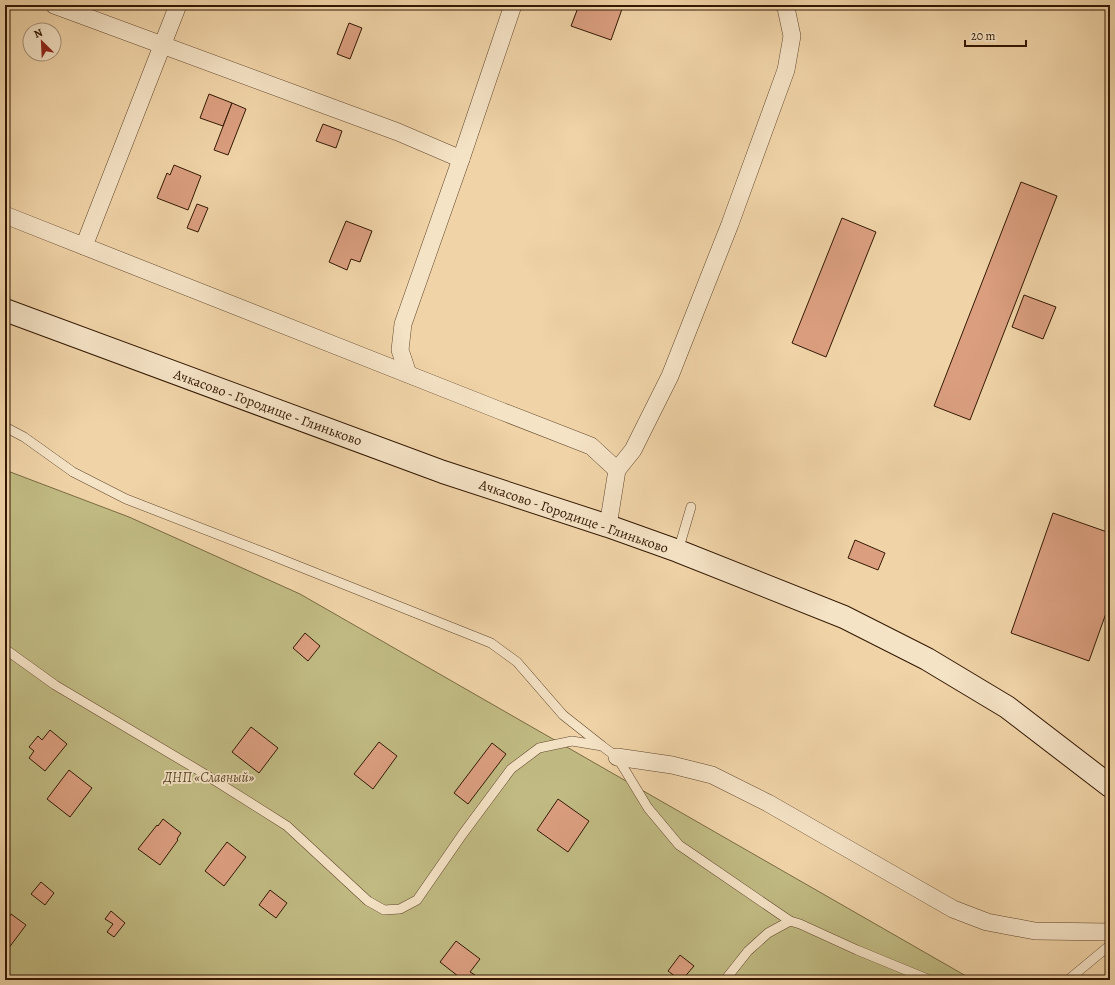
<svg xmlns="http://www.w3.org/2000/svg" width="1115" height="985" font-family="Alegreya,serif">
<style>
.green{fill:#c1bb83;stroke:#7a6a42}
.building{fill:#db9f80;stroke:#331802}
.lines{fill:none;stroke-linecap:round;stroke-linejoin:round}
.lane-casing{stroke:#62472c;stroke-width:10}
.street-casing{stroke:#62472c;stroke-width:18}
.secondary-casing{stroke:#331802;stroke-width:24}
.lane{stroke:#f5e3c6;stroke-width:9}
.street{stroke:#f5e3c6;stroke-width:17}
.secondary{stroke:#f5e3c6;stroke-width:22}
.labels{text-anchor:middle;stroke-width:3.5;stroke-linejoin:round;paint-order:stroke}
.street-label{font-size:14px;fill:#331802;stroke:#f5e3c6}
.park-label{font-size:14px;font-style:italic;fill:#5e4929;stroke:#f5e3c6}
</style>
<rect width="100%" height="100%" fill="#f0d4a8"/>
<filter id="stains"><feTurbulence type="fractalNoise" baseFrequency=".005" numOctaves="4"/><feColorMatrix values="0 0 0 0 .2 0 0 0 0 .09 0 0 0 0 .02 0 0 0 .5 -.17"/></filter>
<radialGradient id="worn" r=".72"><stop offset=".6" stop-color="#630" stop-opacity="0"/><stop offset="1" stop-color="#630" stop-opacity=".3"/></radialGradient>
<!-- green -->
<path class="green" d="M5 470 129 517 300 594 973 980H5Z"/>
<!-- building -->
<g class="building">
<path d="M579 5H610L622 9 611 40 571 26Z"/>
<path d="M349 23 362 28 350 59 337 54Z"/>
<path d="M209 94 232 103 223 126 200 118Z"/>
<path d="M232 103 246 109 228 155 214 150Z"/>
<path d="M323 124 342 131 336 148 316 141Z"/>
<path d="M174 165 201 176 188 210 157 198 167 173 170 175Z"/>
<path d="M1021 182 1057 196 970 420 934 406Z"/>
<path d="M197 204 208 208 198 232 187 228Z"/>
<path d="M842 218 876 232 826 357 792 343Z"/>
<path d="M346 221 372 231 360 262 351 259 347 270 329 262Z"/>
<path d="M1024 295 1056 307 1043 339 1012 327Z"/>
<path d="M1053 513 1110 533V602L1089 661 1011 633Z"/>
<path d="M855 540 885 553 878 570 848 558Z"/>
<path d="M305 633 320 646 308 661 293 648Z"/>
<path d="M251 727 278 748 259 773 232 752Z"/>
<path d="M50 730 67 744 45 771 29 758 34 751 29 747 38 736 42 740Z"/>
<path d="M379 742 397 756 373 789 354 774Z"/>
<path d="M492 743 506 754 468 804 454 793Z"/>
<path d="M69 770 92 788 70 817 47 799Z"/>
<path d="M558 799 589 821 568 852 537 830Z"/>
<path d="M163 819 181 833 177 839 178 840 160 865 138 849 157 825 158 826Z"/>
<path d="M227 842 246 857 224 886 205 871Z"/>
<path d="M41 882 54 893 45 905 31 894Z"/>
<path d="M270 890 287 903 276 918 259 905Z"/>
<path d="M111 911 125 923 114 937 107 932 113 924 105 919Z"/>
<path d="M11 914 26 925 5 953V923Z"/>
<path d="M456 941 480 959 470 972 475 975 471 980H463L440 962Z"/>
<path d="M680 955 694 966 682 980H680L668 971Z"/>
</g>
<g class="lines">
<!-- lane casing -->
<g class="lane-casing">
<g id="lane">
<path d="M5 427 24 437 73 472 126 499 268 554 491 643 517 662 563 715 601 745"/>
<path d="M678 551 691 507"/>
<path d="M5 649 55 685 203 773 287 826 368 901 384 910 400 909 417 900 462 835 511 769 539 748 572 741 602 746 617 757 648 808 679 845 790 921"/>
<path d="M725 980 748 951 768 933 790 921 800 924 857 950 930 980"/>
<path d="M1068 980 1110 945"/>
</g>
</g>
<!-- street casing -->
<g class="street-casing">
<g id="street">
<path d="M54 5 398 132 461 159"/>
<path d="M5 215 501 411 591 446 617 470"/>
<path d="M84 246 178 5"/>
<path d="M408 374 400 350 403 324 461 159 513 5"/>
<path d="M608 526 617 470 633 450 670 376 730 224 786 70 792 36 786 8 784 5"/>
<path d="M617 757 672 765 712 775 768 803 953 909 987 922 1035 931 1110 932"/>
</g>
</g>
<!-- secondary casing -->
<g class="secondary-casing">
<path id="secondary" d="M5 310 443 472 608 526 678 551 844 617 927 659 1007 707 1110 786"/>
</g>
<!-- lane -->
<use href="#lane" class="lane"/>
<!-- street -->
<use href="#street" class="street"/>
<!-- secondary -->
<use href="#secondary" class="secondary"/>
</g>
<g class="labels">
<!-- street labels -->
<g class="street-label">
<text transform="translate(268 407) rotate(20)" y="5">Ачкасово - Городище - Глиньково</text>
<text transform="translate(574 516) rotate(19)" y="5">Ачкасово - Городище - Глиньково</text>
</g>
<!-- park labels -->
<g class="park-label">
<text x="209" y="782">ДНП «Славный»</text>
</g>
</g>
<!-- margin -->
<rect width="1115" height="985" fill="none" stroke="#f0d4a8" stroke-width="20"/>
<rect x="6" y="6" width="1103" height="973" fill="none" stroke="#331802" stroke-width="2"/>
<rect x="10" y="10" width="1095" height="965" fill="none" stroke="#331802"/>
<!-- north arrow -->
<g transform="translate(42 42) rotate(336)"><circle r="19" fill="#f5e3c6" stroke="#a79278"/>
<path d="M0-3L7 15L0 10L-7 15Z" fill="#8f2418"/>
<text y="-6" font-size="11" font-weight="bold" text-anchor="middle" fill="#331802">N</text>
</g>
<!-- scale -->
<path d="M965 40v6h61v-6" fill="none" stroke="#331802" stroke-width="2"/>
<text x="971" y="40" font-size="12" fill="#331802" stroke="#f5e3c6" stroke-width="3" paint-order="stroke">20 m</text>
<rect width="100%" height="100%" filter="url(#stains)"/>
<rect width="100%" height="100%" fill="url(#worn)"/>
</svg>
